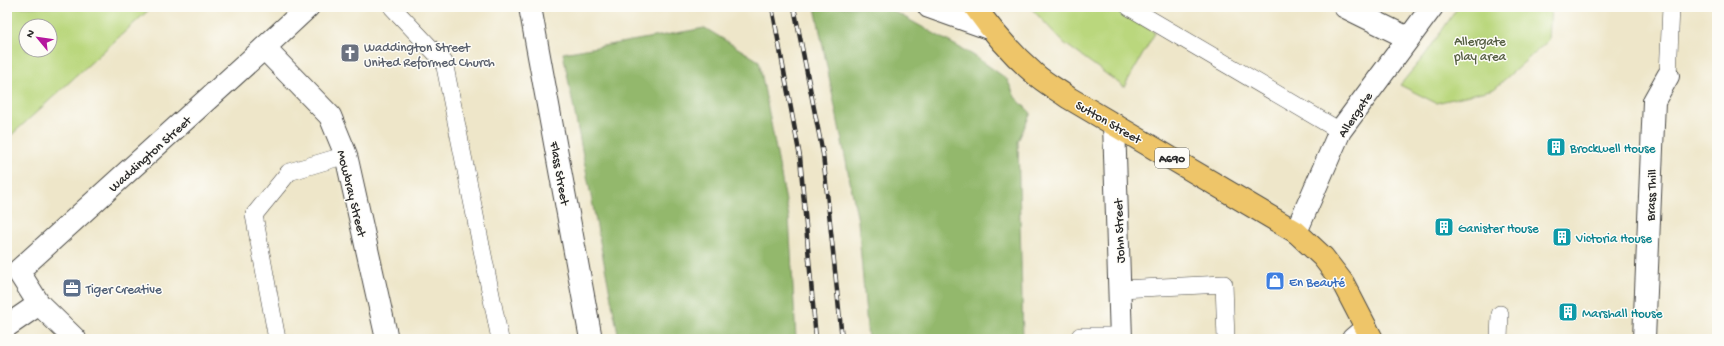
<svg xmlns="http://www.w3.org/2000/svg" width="1724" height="346" font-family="'Gochi Hand',sans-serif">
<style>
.green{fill:#bad77d;stroke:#728154;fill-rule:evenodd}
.forest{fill:#93b86c;stroke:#5f724c}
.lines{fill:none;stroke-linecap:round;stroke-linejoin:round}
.lane-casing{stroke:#484743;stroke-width:18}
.street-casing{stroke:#484743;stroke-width:24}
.highway-casing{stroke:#484743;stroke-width:24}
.lane{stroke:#fff;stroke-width:17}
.street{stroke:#fff;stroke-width:22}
.highway{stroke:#eec569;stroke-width:22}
.rail-casing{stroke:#2b2b2b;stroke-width:4.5}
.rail{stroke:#fdfcf7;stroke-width:3;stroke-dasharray:9;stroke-linecap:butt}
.labels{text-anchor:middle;stroke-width:3;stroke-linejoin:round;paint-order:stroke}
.shield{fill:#fdfcf7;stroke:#6a6a68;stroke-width:1}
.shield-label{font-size:12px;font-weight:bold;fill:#2b2b2b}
.park-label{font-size:13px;fill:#565f44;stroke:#fdfcf7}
.worship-label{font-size:13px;fill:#5b616d;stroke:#fdfcf7;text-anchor:start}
.street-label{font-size:13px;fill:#2b2b2b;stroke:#fdfcf7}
.culture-label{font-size:13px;fill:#0d838f;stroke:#fdfcf7;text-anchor:start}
.shop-label{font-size:13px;fill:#366cbe;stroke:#fdfcf7;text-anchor:start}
.service-label{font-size:13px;fill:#4e5e75;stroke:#fdfcf7;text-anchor:start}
</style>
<rect width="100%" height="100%" fill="#fdfcf7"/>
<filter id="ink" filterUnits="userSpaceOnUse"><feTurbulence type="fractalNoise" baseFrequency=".025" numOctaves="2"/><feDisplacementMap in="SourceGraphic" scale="8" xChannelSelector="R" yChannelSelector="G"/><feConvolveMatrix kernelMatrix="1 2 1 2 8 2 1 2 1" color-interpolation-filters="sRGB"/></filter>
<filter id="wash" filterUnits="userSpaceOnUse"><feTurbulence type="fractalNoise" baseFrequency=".012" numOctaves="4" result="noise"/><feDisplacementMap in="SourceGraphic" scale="16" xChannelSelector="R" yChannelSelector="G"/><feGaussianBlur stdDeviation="0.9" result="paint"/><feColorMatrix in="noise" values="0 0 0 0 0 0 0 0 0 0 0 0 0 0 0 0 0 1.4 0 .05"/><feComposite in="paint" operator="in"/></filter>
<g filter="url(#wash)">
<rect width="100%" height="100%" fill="#eee6c9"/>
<!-- green -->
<g class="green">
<path d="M7 7H152L7 139ZM26 26H50V50H26Z"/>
<path d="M1030 7H1114L1155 33 1124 87 1064 43Z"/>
<path d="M1458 7H1551L1549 40 1494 89 1436 103 1400 85 1425 55Z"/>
</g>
<!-- forest -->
<g class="forest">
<path d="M815 7H886L973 55 1007 79 1015 97 1031 113 1018 141 1023 339H868L858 221Z"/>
<path d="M705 28 759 61 789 217 796 339H619L563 53Z"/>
</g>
</g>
<g filter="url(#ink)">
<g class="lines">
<!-- lane casing -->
<g class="lane-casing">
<g id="lane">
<path d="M392 7 444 62 500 339"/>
<path d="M1129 7 1340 131"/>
<path d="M1668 76 1671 7"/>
<path d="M1120 289 1224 284 1226 339"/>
<path d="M1080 336H1121"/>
<path d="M277 339 254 215 289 172 346 155"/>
<path d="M1499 339 1500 314"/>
</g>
</g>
<!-- street casing -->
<g class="street-casing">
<g id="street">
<path d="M530 7 591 339"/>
<path d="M929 7 991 29"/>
<path d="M1345 7 1408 38"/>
<path d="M264 48 330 116 346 155 387 339"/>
<path d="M1114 124 1121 339"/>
<path d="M1296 232 1340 131 1432 7"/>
<path d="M7 326 39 304"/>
<path d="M75 339 39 304 18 271 264 48 308 7"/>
<path d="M1353 339 1366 328"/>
<path d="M1644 339 1654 101 1668 76"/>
</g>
</g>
<!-- highway casing -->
<g class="highway-casing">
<path id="highway" d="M975 7C992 31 1013 55 1035 74 1045 83 1058 90 1069 98L1296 232 1323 257 1343 283 1372 339"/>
</g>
<!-- lane -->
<use href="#lane" class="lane"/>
<!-- street -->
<use href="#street" class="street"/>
<!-- highway -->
<use href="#highway" class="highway"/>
<!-- rail casing -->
<g class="rail-casing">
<g id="rail">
<path d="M772 7 800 157 816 339"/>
<path d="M794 7 823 154 842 339"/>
</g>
</g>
<!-- rail -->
<use href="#rail" class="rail"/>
</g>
</g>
<!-- icons -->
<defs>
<g id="church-square" transform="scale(1)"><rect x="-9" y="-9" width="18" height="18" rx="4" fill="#6b7280" stroke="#fdfcf7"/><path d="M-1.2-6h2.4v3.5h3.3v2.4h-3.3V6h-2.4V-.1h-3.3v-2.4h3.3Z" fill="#fff"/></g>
<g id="building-square" transform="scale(1)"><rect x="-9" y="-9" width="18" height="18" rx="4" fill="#0f9aa8" stroke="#fdfcf7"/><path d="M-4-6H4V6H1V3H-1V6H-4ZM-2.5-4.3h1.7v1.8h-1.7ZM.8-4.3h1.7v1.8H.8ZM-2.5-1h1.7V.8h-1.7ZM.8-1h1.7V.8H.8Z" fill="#fff"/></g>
<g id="shop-square" transform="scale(1)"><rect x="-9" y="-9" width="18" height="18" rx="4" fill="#3f7fe0" stroke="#fdfcf7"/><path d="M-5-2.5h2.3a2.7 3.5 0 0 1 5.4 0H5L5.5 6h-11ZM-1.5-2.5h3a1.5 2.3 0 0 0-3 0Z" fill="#fff"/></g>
<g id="office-square" transform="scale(1)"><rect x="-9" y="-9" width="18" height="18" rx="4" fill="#5c6f8a" stroke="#fdfcf7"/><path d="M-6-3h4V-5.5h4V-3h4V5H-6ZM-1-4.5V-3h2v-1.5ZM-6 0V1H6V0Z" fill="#fff"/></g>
</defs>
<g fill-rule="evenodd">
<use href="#church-square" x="350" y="53"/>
<use href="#building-square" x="1556" y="147"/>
<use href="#building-square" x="1444" y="227"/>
<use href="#building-square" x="1562" y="237"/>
<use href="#shop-square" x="1275" y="281"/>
<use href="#office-square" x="72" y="288"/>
<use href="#building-square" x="1568" y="312"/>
</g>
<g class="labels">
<!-- shield labels -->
<rect class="shield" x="1155" y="148" width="34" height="20" rx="3"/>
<g class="shield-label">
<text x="1172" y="162">A690</text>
</g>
<!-- park labels -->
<g class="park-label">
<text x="1480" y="45">Allergate<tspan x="1480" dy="15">play area</tspan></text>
</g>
<!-- worship labels -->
<g class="worship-label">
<text x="364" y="51">Waddington Street<tspan x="364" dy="15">United Reformed Church</tspan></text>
</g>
<!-- street labels -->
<g class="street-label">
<text transform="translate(1354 114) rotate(-56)" y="5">Allergate</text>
<text transform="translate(1109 121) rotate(30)" y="5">Sutton Street</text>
<text transform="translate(149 153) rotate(-42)" y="5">Waddington Street</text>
<text transform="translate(561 173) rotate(80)" y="5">Flass Street</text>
<text transform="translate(353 193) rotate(76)" y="5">Mowbray Street</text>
<text transform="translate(1650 195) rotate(-88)" y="5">Brass Thill</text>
<text transform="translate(1118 231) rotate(-92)" y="5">John Street</text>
</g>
<!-- culture labels -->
<g class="culture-label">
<text x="1570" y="152">Brockwell House</text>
<text x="1458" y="232">Ganister House</text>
<text x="1576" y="242">Victoria House</text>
<text x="1582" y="317">Marshall House</text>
</g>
<!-- shop labels -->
<g class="shop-label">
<text x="1289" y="286">En Beauté</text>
</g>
<!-- service labels -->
<g class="service-label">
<text x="86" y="293">Tiger Creative</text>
</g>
</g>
<!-- margin -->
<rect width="1724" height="346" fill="none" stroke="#fdfcf7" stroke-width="24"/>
<!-- north arrow -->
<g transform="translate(38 38) rotate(299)"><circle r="19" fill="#fdfcf7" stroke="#a9a8a5"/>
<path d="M0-3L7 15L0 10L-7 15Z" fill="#b5179e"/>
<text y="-6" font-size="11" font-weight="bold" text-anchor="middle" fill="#2b2b2b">N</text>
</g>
</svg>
